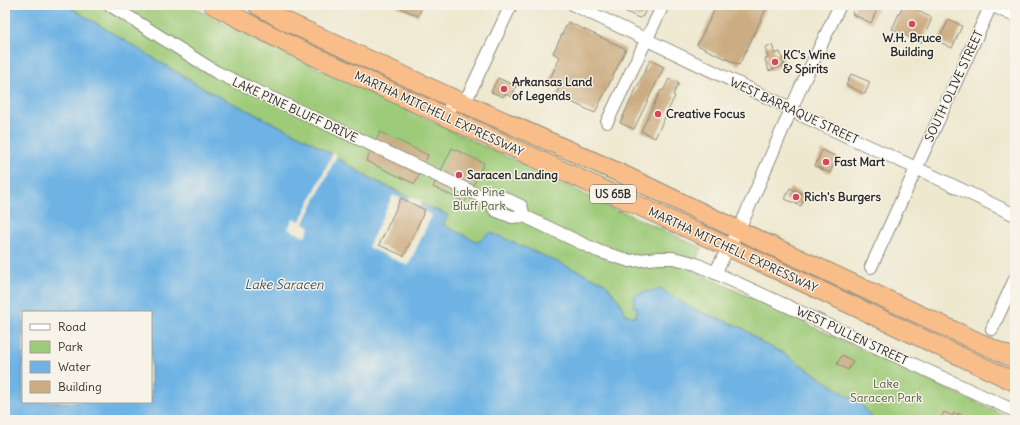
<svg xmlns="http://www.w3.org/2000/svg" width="1020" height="425" font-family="Delius,sans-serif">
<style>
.green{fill:#9ecb79;stroke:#647b52}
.water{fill:#6eb3e4;stroke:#4c6f88;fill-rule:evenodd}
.pier{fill:#eee8cf}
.building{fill:#ccad83}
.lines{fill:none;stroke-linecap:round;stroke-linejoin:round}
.minor-casing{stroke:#8c8a7d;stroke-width:14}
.highway-casing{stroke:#8c8a7d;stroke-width:20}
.minor{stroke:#fff;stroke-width:12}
.highway{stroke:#f8bd88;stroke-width:18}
.poi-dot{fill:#d1495b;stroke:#f7f3e8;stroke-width:1.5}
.labels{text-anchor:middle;stroke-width:3;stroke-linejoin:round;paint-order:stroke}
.shield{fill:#f7f3e8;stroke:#686764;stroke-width:1}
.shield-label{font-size:11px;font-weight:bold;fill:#2b2b2b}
.poi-label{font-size:12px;font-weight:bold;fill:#2b2b2b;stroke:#f7f3e8;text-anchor:start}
.street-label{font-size:12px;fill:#2b2b2b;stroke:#f7f3e8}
.park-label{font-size:12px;fill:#4e5b42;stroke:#f7f3e8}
.water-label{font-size:13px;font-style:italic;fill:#3f5462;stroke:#f7f3e8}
</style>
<rect width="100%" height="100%" fill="#f7f3e8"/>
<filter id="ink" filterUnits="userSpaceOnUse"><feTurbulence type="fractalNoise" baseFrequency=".025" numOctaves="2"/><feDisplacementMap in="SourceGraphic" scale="8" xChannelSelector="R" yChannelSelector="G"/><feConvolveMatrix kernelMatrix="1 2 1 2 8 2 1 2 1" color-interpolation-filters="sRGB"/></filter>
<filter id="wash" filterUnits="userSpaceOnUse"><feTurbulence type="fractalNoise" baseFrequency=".012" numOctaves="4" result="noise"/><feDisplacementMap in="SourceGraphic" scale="16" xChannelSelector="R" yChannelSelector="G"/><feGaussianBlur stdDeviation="0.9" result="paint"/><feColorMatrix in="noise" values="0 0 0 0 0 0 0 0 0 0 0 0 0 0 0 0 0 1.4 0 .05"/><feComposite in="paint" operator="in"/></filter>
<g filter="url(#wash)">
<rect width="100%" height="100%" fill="#eee8cf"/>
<!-- green -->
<path class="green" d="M66 5H190L228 26 563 183 618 212 619 210 702 248 696 259 694 258 690 269 779 311 1015 420H874L863 406 783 353 762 343 743 328 691 308 677 300 645 292 639 293 634 307H637L636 317 625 314 619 301 478 242 442 225 447 215 366 176 310 141 206 90Z"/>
<!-- water -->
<path class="water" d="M5 5H66L206 90 310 141 366 176 403 195 427 207 448 215 443 225 478 242 490 232 605 283 619 301 625 314 636 317 637 307H633L635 295 639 293 661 289 691 308 743 328 762 343 783 353 863 406 874 420H5ZM23 312H151V402H23Z"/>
<!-- pier -->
<g class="pier">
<path d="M333 153 337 155 304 223 310 227 305 237 288 229 293 218 300 221Z"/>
<path d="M393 195 407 202 410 196 422 202 419 209 432 215 408 266 368 247Z"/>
</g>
<g id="blocks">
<!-- building -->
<g class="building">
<path d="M394 5H423L418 16Z"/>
<path d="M612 5H648L643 16 639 18Z"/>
<path d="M717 5H768L739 65 697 45Z"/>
<path d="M856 5H879L871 23 852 14Z"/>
<path d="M903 5H916L920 7 918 11 932 18 921 43 892 29Z"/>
<path d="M949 19 962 26 952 48 938 41Z"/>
<path d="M568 22 626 49 595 113 556 95 559 88 548 83 560 57 553 53Z"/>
<path d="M772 45 775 54 780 52 785 65 769 71 765 59 768 58 765 47Z"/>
<path d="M650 60 664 67 634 129 620 123Z"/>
<path d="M851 74 870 82 865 94 846 85Z"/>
<path d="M498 78 516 86 512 97 505 94 503 97 491 92Z"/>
<path d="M669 79 679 83 673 95 675 96 655 138 641 131 661 90 663 91Z"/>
<path d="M380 132 428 155 415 184 366 161Z"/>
<path d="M452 148 484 163 465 202 433 187Z"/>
<path d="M822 150 837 157 830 173 815 166Z"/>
<path d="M790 188 806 195 801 206 785 199Z"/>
<path d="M401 198 425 210 404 256 379 245Z"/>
<path d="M842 355 853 361 848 370 837 364Z"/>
<path d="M944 412 953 416 954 413 958 415V413L965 417 964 420H940Z"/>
</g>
</g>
</g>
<g filter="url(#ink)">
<use href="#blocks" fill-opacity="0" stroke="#8c8a7d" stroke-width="1"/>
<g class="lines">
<!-- minor casing -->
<g class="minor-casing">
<g id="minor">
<path d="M110 5 216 72 489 200 495 210 512 217 524 216 598 251 630 261 659 258H673L686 261 696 264 1015 411"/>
<path d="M574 5 779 103 803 116 916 168 1015 215"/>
<path d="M991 5 1015 16"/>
<path d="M444 116 451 106 461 102 469 94 511 5"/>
<path d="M607 122 663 5"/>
<path d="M489 200 500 196 521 206 524 216"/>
<path d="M871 267 991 5"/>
<path d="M715 273 745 216 800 89 840 5"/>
<path d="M992 329 1015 279"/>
</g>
</g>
<!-- highway casing -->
<g class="highway-casing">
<g id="highway">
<path d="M213 5 290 45 728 247 1015 382"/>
<path d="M257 5 283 20 461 102 624 175 757 239 1015 359"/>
</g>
</g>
<!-- minor -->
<use href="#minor" class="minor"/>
<!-- highway -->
<use href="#highway" class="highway"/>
</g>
</g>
<!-- markers -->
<g class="poi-dot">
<circle cx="912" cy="24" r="4"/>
<circle cx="775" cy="62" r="4"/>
<circle cx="504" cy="89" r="4"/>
<circle cx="658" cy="114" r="4"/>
<circle cx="826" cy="162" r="4"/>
<circle cx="459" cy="175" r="4"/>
<circle cx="796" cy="197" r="4"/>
</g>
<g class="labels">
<!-- shield labels -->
<rect class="shield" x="590" y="185" width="46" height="18" rx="3"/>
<g class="shield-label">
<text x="613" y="198">US 65B</text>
</g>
<!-- poi labels -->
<g class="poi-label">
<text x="912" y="42" text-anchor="middle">W.H. Bruce<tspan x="912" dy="14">Building</tspan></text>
<text x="783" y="59">KC's Wine<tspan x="783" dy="14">&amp; Spirits</tspan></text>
<text x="512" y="86">Arkansas Land<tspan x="512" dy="14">of Legends</tspan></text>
<text x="666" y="118">Creative Focus</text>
<text x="834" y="166">Fast Mart</text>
<text x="467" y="179">Saracen Landing</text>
<text x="804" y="201">Rich's Burgers</text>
</g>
<!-- street labels -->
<g class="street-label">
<text transform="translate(954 86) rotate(-65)" y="4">SOUTH OLIVE STREET</text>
<text transform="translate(295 110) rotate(25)" y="4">LAKE PINE BLUFF DRIVE</text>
<text transform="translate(794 111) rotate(25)" y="4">WEST BARRAQUE STREET</text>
<text transform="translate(439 114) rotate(25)" y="4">MARTHA MITCHELL EXPRESSWAY</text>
<text transform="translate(733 250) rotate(25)" y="4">MARTHA MITCHELL EXPRESSWAY</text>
<text transform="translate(852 336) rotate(25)" y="4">WEST PULLEN STREET</text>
</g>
<!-- park labels -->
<g class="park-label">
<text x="479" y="196">Lake Pine<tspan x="479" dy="14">Bluff Park</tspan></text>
<text x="886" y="388">Lake<tspan x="886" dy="14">Saracen Park</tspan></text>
</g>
<!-- water labels -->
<g class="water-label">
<text x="284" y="289">Lake Saracen</text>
</g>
</g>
<!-- margin -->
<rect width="1020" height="425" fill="none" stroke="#f7f3e8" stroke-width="20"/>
<!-- legend -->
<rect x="22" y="311" width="130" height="92" fill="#f7f3e8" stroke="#a5a39c"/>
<rect x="30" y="324" width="20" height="6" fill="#ffffff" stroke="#a5a39c"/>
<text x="58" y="331" font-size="12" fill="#2b2b2b">Road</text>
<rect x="30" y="341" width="20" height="12" fill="#9ecb79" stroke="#a5a39c"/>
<text x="58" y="351" font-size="12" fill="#2b2b2b">Park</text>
<rect x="30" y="361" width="20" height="12" fill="#6eb3e4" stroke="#a5a39c"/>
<text x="58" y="371" font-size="12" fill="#2b2b2b">Water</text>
<rect x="30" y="381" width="20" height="12" fill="#ccad83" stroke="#a5a39c"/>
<text x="58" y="391" font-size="12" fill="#2b2b2b">Building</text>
</svg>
